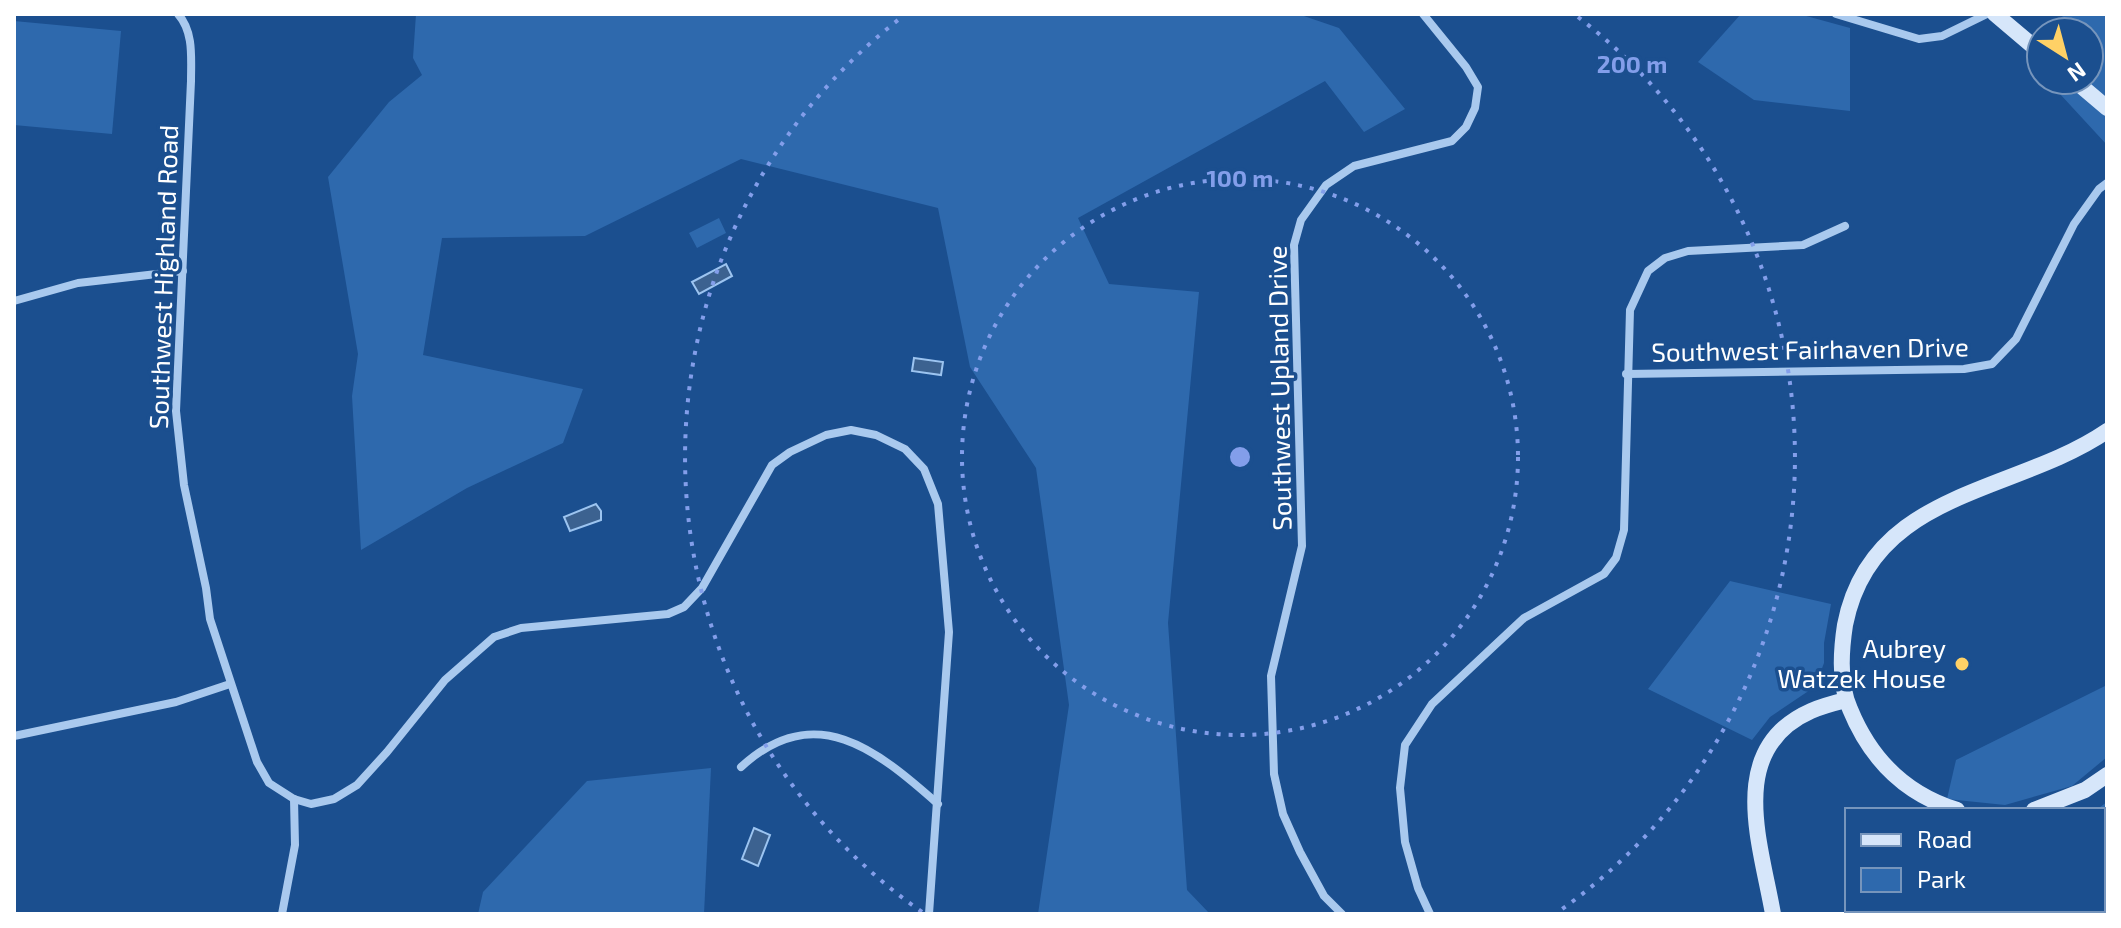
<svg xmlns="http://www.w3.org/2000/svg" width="2121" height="928" font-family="'Exo 2',sans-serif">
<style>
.green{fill:#2e69ad}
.water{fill:#3c6290;stroke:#9cc4f0;stroke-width:2}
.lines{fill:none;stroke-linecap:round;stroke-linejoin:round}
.street{stroke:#a9c9ee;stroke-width:8}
.secondary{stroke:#d6e6fa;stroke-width:16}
.ring{fill:none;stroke:#839eea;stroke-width:4;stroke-dasharray:4 8}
.poi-dot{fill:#ffd166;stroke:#1b4f8f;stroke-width:3}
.labels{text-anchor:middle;stroke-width:7;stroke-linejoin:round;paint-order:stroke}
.street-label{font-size:26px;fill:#fff;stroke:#1b4f8f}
.poi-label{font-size:26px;fill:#fff;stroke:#1b4f8f;text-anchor:end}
.centre{fill:#839eea;stroke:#1b4f8f;stroke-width:4}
.ring-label{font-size:24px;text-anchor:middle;font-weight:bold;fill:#839eea;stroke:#1b4f8f;stroke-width:7;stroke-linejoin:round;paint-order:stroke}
</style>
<rect width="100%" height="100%" fill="#1b4f8f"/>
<!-- green -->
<g class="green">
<path d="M416 14H1298L1339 28 1405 109 1364 132 1325 81 1078 218 1109 284 1199 292 1168 623 1187 890 1210 914H1038L1069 705 1036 468 970 367 938 208 741 159 585 236 442 238 423 355 583 389 563 443 467 488 361 550 352 396 358 354 328 177 389 102 422 75 413 58Z"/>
<path d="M1741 14H1799L1850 28V111L1754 100 1698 62Z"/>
<path d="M2066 14H2107V145L2060 94 2059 80H2089V32H2054L2053 23Z"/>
<path d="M14 21 121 31 112 134 14 125Z"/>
<path d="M719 218 726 233 697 248 689 233Z"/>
<path d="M1730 581 1831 604 1824 643V663L1818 679 1807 692 1770 717 1752 740 1648 689Z"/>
<path d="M2107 685V757L2072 786 2005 805 1947 799 1956 760Z"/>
<path d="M711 768 704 914H478L483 892 587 781Z"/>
<path d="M2107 802V914H1921V910H2103V810H2096Z"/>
</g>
<!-- water -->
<g class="water">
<path d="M726 264 732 276 699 294 692 282Z"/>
<path d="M914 358 943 362 941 375 912 371Z"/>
<path d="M596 504 601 511V520L570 531 564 517Z"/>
<path d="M754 828 770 835 758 866 742 859Z"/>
</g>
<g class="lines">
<!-- street -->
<g class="street">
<path d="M178 14C194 32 191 58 191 81L176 411 184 485 206 588 210 619 257 762 269 783 294 799 311 804 334 799 357 785 387 752 445 680 494 637 521 628 668 614 684 607 702 588 772 465 790 452 826 435 851 430 876 435 905 449 924 469 938 504 949 632 929 914"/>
<path d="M1836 14 1919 39 1942 36 1987 14"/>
<path d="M14 301 78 283 183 271"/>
<path d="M1626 374 1964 369 1992 364 2016 339 2074 224 2099 189 2107 183"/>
<path d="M14 736 176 702 230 684"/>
<path d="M741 767C815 699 877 750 938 804"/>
<path d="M282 914 295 845 294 799"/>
<path d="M1342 914 1324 896 1300 852 1283 814 1274 774 1271 676 1302 546 1294 245 1301 220 1326 185 1354 166 1452 141 1466 127 1475 108 1478 87 1466 67 1423 14"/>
<path d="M1430 914 1418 888 1405 842 1400 788 1405 745 1432 704 1524 618 1604 574 1616 558 1624 530 1630 310 1648 271 1665 258 1688 251 1803 245 1845 226"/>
</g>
<!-- secondary -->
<g class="secondary">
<path d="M1995 14 2041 53"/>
<path d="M2074 80 2107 108"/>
<path d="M1957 810C1905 794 1870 758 1850 709 1839 685 1841 651 1845 625 1871 490 2015 494 2107 431"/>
<path d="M2034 810 2085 790 2107 775"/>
<path d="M1773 914C1761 844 1725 749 1811 711 1822 706 1834 703 1846 700"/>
</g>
</g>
<!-- distance rings -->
<g class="ring">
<circle cx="1240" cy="457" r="278"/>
<path d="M922 912A555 555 0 0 1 902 17M1578 17A555 555 0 0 1 1558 912"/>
</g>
<!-- markers -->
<circle class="poi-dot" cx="1962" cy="664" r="8"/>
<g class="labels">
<!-- street labels -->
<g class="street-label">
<text transform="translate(164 277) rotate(-88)" y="9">Southwest Highland Road</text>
<text transform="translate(1810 350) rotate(-1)" y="9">Southwest Fairhaven Drive</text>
<text transform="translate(1280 388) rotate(-91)" y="9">Southwest Upland Drive</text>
</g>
<!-- poi labels -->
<g class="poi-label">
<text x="1946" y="658">Aubrey<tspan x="1946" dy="30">Watzek House</tspan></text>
</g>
</g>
<circle cx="1240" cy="457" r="12" class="centre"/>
<g class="ring-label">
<text x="1632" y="73">200 m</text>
<text x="1240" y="187">100 m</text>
</g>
<!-- border -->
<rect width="2121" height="928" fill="none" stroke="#ffffff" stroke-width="32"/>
<!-- legend -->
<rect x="1845" y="808" width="260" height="104" fill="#1b4f8f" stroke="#7695bc" stroke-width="2"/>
<rect x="1861" y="834" width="40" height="12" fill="#d6e6fa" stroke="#7695bc" stroke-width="2"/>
<text x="1917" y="848" font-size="24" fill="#ffffff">Road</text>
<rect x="1861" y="868" width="40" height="24" fill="#2e69ad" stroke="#7695bc" stroke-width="2"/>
<text x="1917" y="888" font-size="24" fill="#ffffff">Park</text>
<!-- north arrow -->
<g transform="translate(2065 56) rotate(144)"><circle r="38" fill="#1b4f8f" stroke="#7695bc" stroke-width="2"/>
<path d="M0-6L14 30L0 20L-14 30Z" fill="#ffd166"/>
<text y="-12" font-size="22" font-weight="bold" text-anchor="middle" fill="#ffffff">N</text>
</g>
</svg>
